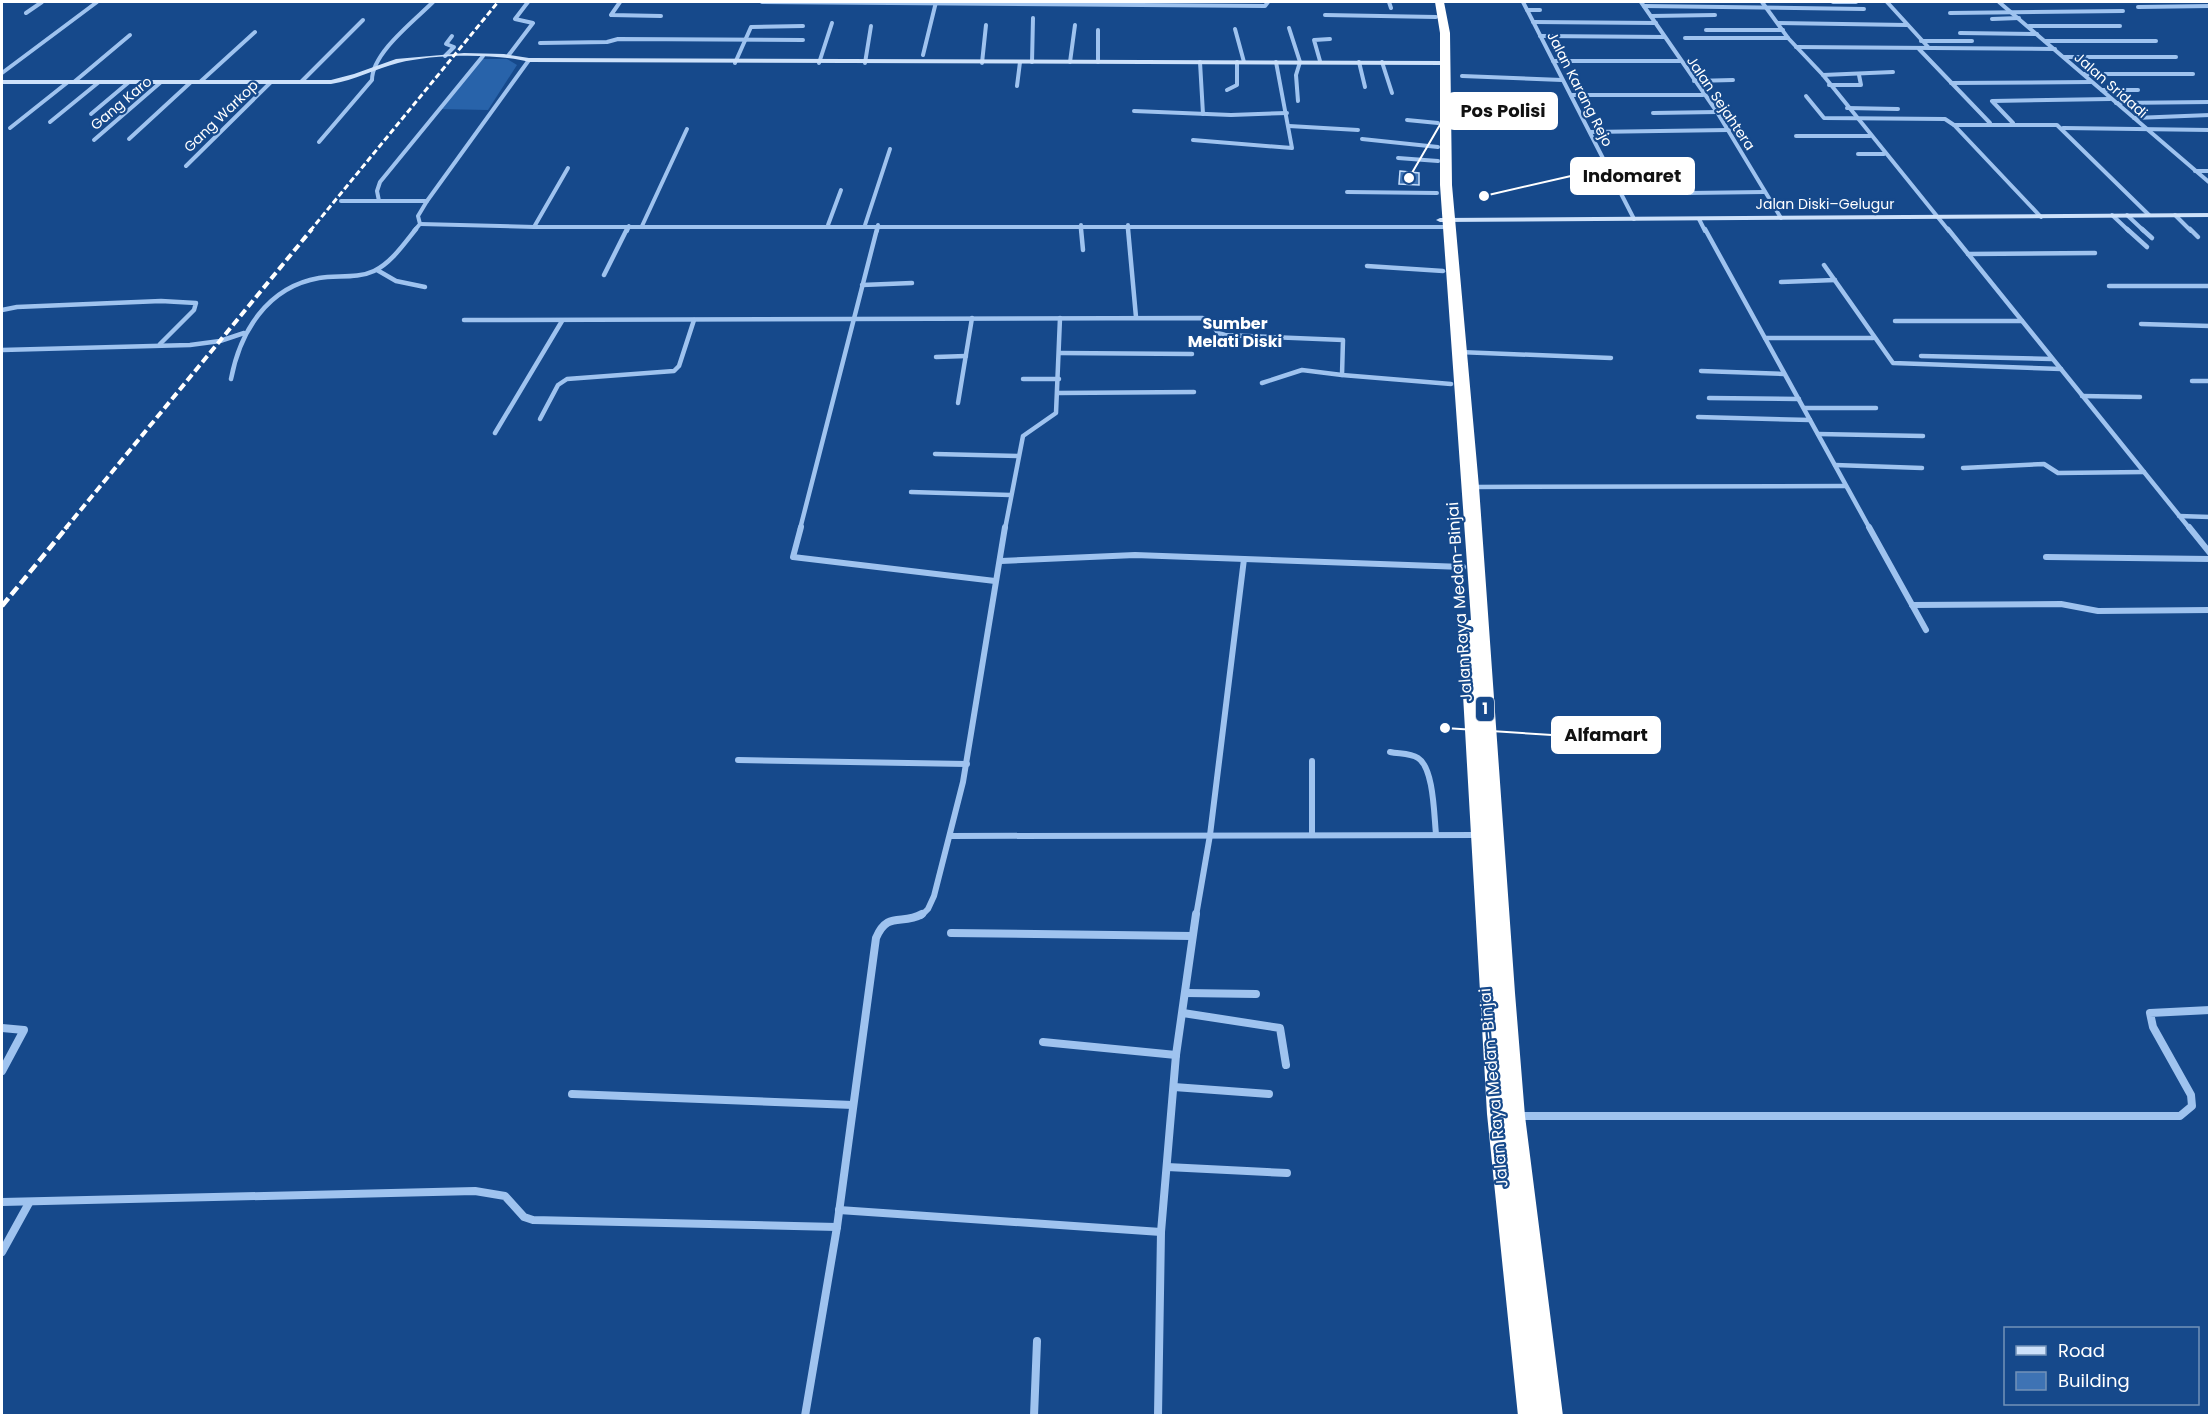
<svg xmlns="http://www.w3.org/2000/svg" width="2211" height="1417" font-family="Poppins,sans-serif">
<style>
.green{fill:#2863aa}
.building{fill:#3e73b4;stroke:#c5defb;stroke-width:1.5}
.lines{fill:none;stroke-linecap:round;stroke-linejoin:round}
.street-far3{stroke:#9fc3ef;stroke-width:4}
.street-far2{stroke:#9fc3ef;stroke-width:4.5}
.street-far1{stroke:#9fc3ef;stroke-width:6}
.street{stroke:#9fc3ef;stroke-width:8}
.secondary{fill:#cde1fa;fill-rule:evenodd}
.highway{fill:#fff;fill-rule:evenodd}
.rail-far2{stroke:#fff;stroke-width:3;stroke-dasharray:6 3;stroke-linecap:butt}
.rail-far1{stroke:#fff;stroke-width:4;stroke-dasharray:8 4;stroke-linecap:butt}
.rail{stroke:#fff;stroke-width:4.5;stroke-dasharray:10 4.5;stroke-linecap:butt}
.labels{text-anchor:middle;stroke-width:4.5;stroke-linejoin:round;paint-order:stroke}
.far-street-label{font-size:14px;fill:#fff;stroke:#16498b}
.shield{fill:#16498b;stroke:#b9c8dc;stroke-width:1.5}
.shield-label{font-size:15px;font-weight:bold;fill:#fff}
.far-quarter-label{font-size:16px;font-weight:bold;fill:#fff;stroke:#16498b}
.street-label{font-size:16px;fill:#fff;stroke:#16498b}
.leader{fill:none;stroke:#fff;stroke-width:2}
.callout-dot{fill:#fff;stroke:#16498b;stroke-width:2}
.callout{fill:#fff;stroke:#fff;stroke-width:2}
.callout-label{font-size:18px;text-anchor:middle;font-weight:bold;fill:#111}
</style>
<rect width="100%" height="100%" fill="#16498b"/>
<!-- green -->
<path class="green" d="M483 59H507L517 65 488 110 439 109Z"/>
<!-- building -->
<path class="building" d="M1400 171 1419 173V185L1399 184Z"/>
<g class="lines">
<!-- street-far3 -->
<g class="street-far3">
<path d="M620 2 611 15 661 16"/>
<path d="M762 2 1265 6 1268 2"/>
<path d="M1389 2 1391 8"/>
<path d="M1523 2 1634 219"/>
<path d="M1641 2 1717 112 1781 218"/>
<path d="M1762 2 1788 38 1823 75 1949 231"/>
<path d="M1833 2H1856"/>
<path d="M1887 2 1929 48"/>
<path d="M1999 2 2210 183"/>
<path d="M1644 6 1864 9"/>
<path d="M2138 7 2210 6"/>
<path d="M1527 10H1540"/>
<path d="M26 13 42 2"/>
<path d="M1950 13 2123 11"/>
<path d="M1325 15 1436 17"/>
<path d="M1651 16 1715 15"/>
<path d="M1992 19 2019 18"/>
<path d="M1533 22 1656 23"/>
<path d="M1778 23 1907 25"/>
<path d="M2029 26H2120"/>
<path d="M1289 28 1300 62 1296 75 1298 101"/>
<path d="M1235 29 1244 62"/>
<path d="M1098 30V62"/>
<path d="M1706 30H1783"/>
<path d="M1960 33 2037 34"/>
<path d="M1540 36 1664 37"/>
<path d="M1685 38H1788"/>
<path d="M1921 41H1972"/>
<path d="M2045 41H2156"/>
<path d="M540 43 607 42 618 39 803 40"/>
<path d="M1796 47 2055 49"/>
<path d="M1919 49 1990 123"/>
<path d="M923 55 936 2"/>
<path d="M445 56 454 47 446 44 452 36"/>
<path d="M508 56 533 23 515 19 528 2"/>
<path d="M2064 57H2176"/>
<path d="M1320 61 1314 40 1330 39"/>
<path d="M1553 61H1680"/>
<path d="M1032 62 1033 18"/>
<path d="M1070 62 1075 25"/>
<path d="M1200 62 1203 114"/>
<path d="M1359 62 1365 87"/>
<path d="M1382 62 1392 93"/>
<path d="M735 63 751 27 803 26"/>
<path d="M819 63 832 23"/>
<path d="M865 63 871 26"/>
<path d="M982 63 986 25"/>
<path d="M2 73 97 2"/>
<path d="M2084 74H2193"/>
<path d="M1823 75 1893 72"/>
<path d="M1462 76 1562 80"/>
<path d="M1694 81 1733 80"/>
<path d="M74 82 130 35"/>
<path d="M200 82 255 32"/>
<path d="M301 82 363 20"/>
<path d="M1951 83 2091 82"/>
<path d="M1829 85H1861L1859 75"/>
<path d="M1017 86 1020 62"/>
<path d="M1227 90 1237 85V62"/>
<path d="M2102 90H2138"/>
<path d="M1571 95H1703"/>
<path d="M1806 96 1824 118 1945 119 1954 125"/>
<path d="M1446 103 1503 106"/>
<path d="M2116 103 2210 102"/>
<path d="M1847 108 1898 109"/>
<path d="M1134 111 1231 115 1287 113"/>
<path d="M1653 113 1717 112"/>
<path d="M91 114 129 82"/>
<path d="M2134 118 2210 115"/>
<path d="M1407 120 1438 123"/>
<path d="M50 122 99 82"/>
<path d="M2013 123 1992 101 2110 99"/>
<path d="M1289 126 1358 130"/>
<path d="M10 128 68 82"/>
<path d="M2063 128 2210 130"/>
<path d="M1590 132 1729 130"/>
<path d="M1796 136H1870"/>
<path d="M129 139 191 82"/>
<path d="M1362 139 1438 147"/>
<path d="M94 140 161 82"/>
<path d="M1193 140 1292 148 1276 62"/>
<path d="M319 142 372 80C372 53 414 21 433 2"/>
<path d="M1858 154H1884"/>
<path d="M1398 158 1438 161"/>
<path d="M186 166 271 82"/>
<path d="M2195 171H2210"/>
<path d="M1572 183H1616"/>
<path d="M1347 192 1437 193"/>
<path d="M1690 193 1764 192"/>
<path d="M341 201H427"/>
<path d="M379 201 377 191 380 182 483 56"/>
<path d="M2112 215 2129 231"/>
<path d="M2127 215 2144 231"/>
<path d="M2175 215 2191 231"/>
<path d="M2041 217 1954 125H2057L2149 215"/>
<path d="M1699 219 1705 231"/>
<path d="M420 224 534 227H1449"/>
<path d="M828 225 841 190"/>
<path d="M865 225 890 149"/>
<path d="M1081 225V231"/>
<path d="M1128 225V231"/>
<path d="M642 226 687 129"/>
<path d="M534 227 568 168"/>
<path d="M414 231 420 224 418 216 427 201 529 60"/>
<path d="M627 231 629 226"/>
<path d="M877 231 878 225"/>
</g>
<!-- street-far2 -->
<g class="street-far2">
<path d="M1081 229 1083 250"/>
<path d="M1128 229 1136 317"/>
<path d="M1705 229 1870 529"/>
<path d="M1948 229 2190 529"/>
<path d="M2127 229 2147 247"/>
<path d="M2142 229 2152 238"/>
<path d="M2190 229 2198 237"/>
<path d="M1968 254 2095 253"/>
<path d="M1824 265 1893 363 2061 369"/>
<path d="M1367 266 1443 271"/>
<path d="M377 270 396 281 425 287"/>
<path d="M604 275 627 229"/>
<path d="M1781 282 1835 280"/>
<path d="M862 285 912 283"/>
<path d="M2109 286H2210"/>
<path d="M2 310 17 307 161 301 196 303 194 310 160 344"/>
<path d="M464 320 1202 318 1210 320 1218 333 1225 335 1343 340 1342 375 1451 384"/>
<path d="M1895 321H2022"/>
<path d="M2141 324 2210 326"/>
<path d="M1765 338H1873"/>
<path d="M2 350 190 345 220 341 244 333"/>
<path d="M1459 352 1611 358"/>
<path d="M1060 353 1192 354"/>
<path d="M1921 356 2052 359"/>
<path d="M936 357 966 356"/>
<path d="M1701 371 1784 374"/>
<path d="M231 379C240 332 267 287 319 278 337 275 357 279 374 271 391 263 404 244 416 229"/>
<path d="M1023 379H1059"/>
<path d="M2192 381H2210"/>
<path d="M1262 383 1302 370 1342 375"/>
<path d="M1058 393 1194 392"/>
<path d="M2082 396 2140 397"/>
<path d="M1709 398 1799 399"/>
<path d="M958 403 972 318"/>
<path d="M1804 408H1876"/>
<path d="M1698 417 1810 420"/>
<path d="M540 419 558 385 567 379 674 371 679 366 694 320"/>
<path d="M495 433 562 321"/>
<path d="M1818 434 1923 436"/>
<path d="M935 454 1018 456"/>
<path d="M1835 465 1922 468"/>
<path d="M1963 468 2044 464 2058 473 2144 472"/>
<path d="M1472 487 1846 486"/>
<path d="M911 492 1010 495"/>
<path d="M2179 516 2210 517"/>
<path d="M800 529 877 229"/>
<path d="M1005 529 1023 436 1056 413 1060 318"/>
</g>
<!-- street-far1 -->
<g class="street-far1">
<path d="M801 527 793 557 995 581"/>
<path d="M1869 527 1926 630"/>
<path d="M2189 527 2210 553"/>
<path d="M2046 557 2210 559"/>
<path d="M1001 561 1135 555 1463 567"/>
<path d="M1912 605 2061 604 2098 611 2210 610"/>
<path d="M1390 752C1399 754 1410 753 1418 758 1434 768 1434 816 1436 834"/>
<path d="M738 760 967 764"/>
<path d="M1312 761V834"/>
<path d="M951 836 1479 835"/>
<path d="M921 916 928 909 934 896 963 782 1005 527"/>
<path d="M1196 916 1210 835 1244 559"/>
</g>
<!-- street -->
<g class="street">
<path d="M951 933 1192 936"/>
<path d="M1186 993 1256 994"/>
<path d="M1183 1013 1280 1028 1286 1065"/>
<path d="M2 1028 24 1030 2 1071"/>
<path d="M1043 1042 1176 1055"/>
<path d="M1174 1087 1269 1094"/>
<path d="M572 1094 853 1105"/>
<path d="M1518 1116H2180L2192 1106 2191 1095 2153 1027 2150 1013 2210 1010"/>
<path d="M1167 1167 1287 1173"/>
<path d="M2 1202 475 1191 505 1196 524 1217 533 1220 837 1227"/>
<path d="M839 1210 1161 1232"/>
<path d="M2 1252 29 1203"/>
<path d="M805 1416 837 1227 876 938C888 910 902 926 922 914"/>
<path d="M1034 1416 1037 1341"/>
<path d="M1158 1416 1161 1232 1176 1055 1196 914"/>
</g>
<!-- secondary -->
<g class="secondary">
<path d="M464 53 504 54 529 58 1445 61 1448 63 1445 65 529 62C496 53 432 54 398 63 375 69 355 80 331 84H2V80H331L354 74 396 59Z"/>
<path d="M2210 213V217L1440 222 1436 220 1440 218Z"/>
</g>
<!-- highway -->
<path class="highway" d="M1435 2H1444L1450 33 1452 185 1479 487 1515 993 1525 1116 1563 1416H1518L1487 1114 1459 625 1461 621 1471 620 1440 185V33Z"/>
<!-- rail-far2 -->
<path class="rail-far2" d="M310 231 498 2"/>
<!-- rail-far1 -->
<path class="rail-far1" d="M65 529 312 229"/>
<!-- rail -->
<path class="rail" d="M2 606 67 527"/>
</g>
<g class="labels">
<!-- far-street labels -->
<g class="far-street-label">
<text transform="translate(2111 85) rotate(41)" y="5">Jalan Sridadi</text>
<text transform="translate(1580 89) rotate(63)" y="5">Jalan Karang Rejo</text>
<text transform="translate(121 103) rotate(-40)" y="5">Gang Karo</text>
<text transform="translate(1721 103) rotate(56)" y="5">Jalan Sejahtera</text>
<text transform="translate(221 116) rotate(-44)" y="5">Gang Warkop</text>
<text x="1825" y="209">Jalan Diski–Gelugur</text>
</g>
<!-- shield labels -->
<rect class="shield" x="1476" y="697" width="18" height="24" rx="4.5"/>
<g class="shield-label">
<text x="1485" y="714">1</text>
</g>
<!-- far-quarter labels -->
<g class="far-quarter-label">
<text x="1235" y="329">Sumber<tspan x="1235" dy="18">Melati Diski</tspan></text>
</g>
<!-- street labels -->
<g class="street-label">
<text transform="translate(1459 602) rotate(-94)" y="6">Jalan Raya Medan-Binjai</text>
<text transform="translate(1493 1088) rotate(-95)" y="6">Jalan Raya Medan-Binjai</text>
</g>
</g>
<!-- callouts -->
<path class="leader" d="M1409 178L1448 111M1484 196L1571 176M1445 728L1552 735"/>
<g class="callout-dot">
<circle cx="1409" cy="178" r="6"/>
<circle cx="1484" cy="196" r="6"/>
<circle cx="1445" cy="728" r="6"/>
</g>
<g class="callout">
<rect x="1448" y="93" width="109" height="36" rx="6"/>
<rect x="1571" y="158" width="123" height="36" rx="6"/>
<rect x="1552" y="717" width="108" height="36" rx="6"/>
</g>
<g class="callout-label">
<text x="1503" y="117">Pos Polisi</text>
<text x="1632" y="182">Indomaret</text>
<text x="1606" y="741">Alfamart</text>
</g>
<!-- border -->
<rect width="2211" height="1417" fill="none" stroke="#ffffff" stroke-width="6"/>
<!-- legend -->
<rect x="2004" y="1327" width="195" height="78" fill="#16498b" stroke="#7392b9" stroke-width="1.5"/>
<rect x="2016" y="1346" width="30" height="9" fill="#cde1fa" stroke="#7392b9" stroke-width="1.5"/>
<text x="2058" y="1357" font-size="18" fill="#ffffff">Road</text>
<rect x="2016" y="1372" width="30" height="18" fill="#3e73b4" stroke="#7392b9" stroke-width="1.5"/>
<text x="2058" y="1387" font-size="18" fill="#ffffff">Building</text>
</svg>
